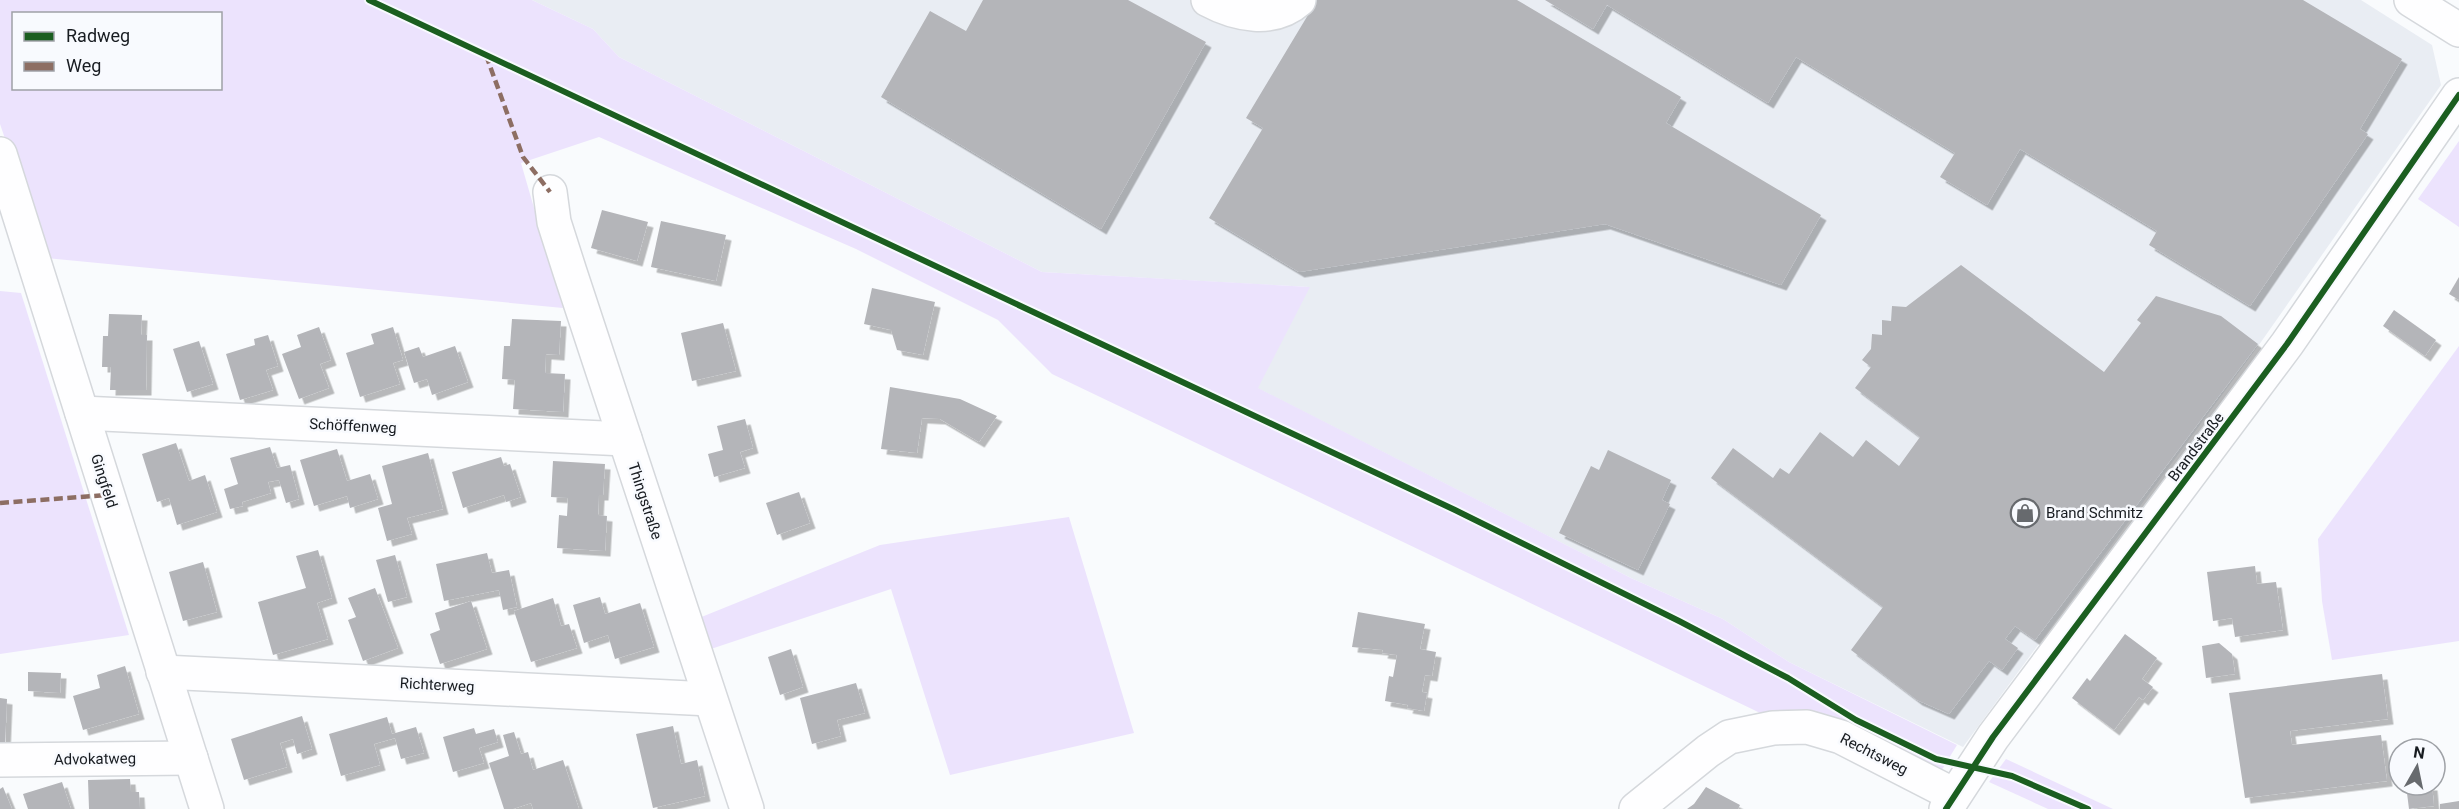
<svg xmlns="http://www.w3.org/2000/svg" width="2459" height="809" font-family="Roboto,sans-serif">
<style>
.built{fill:#e9edf3}
.green{fill:#ece3fd;fill-rule:evenodd}
.building{fill:#b4b5b9;filter:url(#shadow)}
.lines{fill:none;stroke-linecap:round;stroke-linejoin:round}
.minor-casing{stroke:#d5d8dc;stroke-width:36}
.minor{stroke:#fefeff;stroke-width:33}
.quiet{stroke:#8d6e63;stroke-width:4.5;stroke-dasharray:9 4.5;stroke-linecap:butt}
.cycleway-casing{stroke:#f8fafe;stroke-width:10}
.cycleway{stroke:#1b5e20;stroke-width:6}
.labels{text-anchor:middle;stroke-width:5;stroke-linejoin:round;paint-order:stroke}
.street-label{font-size:15px;fill:#181c21;stroke:#f8fafe}
.poi-label{font-size:15px;fill:#181c21;stroke:#f8fafe;text-anchor:start}
</style>
<defs>
<filter id="shadow"><feDropShadow dx="5.5" dy="5.5" stdDeviation="0" flood-color="#0004"/></filter>
</defs>
<rect width="100%" height="100%" fill="#f9fbfd"/>
<!-- built -->
<path class="built" d="M532 0H2361L2432 45 2441 85 2261 342 1963 747 1789 662 1723 619 1631 578 1257 388 1309 287 1042 272 619 57 593 29Z"/>
<!-- green -->
<g class="green">
<path d="M0 0H532L593 29 619 57 1042 272 1310 287 1258 388 1631 578 1723 619 1789 662 1957 745 1926 796 1754 710 1052 374 998 320 856 249 599 137 521 163 563 308 46 258 0 124ZM14 14H220V88H14Z"/>
<path d="M2459 141V227L2418 199Z"/>
<path d="M0 291 21 293 129 635 0 654Z"/>
<path d="M2459 346V641L2332 660 2322 601 2318 539Z"/>
<path d="M1069 517 1134 733 950 775 891 589 708 650 699 618 880 545Z"/>
<path d="M2006 759 2113 809H2048L1989 782Z"/>
</g>
<!-- building -->
<g class="building">
<path d="M983 0H1128L1206 42 1101 229 881 97 930 11 966 31Z"/>
<path d="M1317 0H1517L1681 97 1666 123 1821 215 1781 285 1605 224 1299 272 1209 218 1263 128 1246 118Z"/>
<path d="M1545 0H2303L2402 59 2360 129 2368 134 2250 306 2149 245 2157 231 2020 149 1987 205 1940 177 1955 153 1796 57 1768 103 1607 5 1593 29Z"/>
<path d="M602 210 648 222 637 261 591 248Z"/>
<path d="M661 221 726 235 716 281 651 267Z"/>
<path d="M1961 265 2104 372 2141 323 2137 320 2156 296 2221 316 2258 344 2035 640 2015 626 2005 639 2018 648 2002 670 1989 661 1949 714 1917 700 1851 650 1883 607 1711 478 1733 448 1773 478 1780 468 1789 474 1820 432 1853 457 1866 440 1899 466 1920 437 1855 388 1871 367 1862 360 1871 349 1872 334 1882 335V320L1891 321 1892 306 1906 307Z"/>
<path d="M2459 277V300L2449 294Z"/>
<path d="M872 288 935 302 923 355 897 350 891 330 864 324Z"/>
<path d="M2394 310 2436 340 2425 356 2383 326Z"/>
<path d="M109 314 142 315 141 335H147L146 390H110L111 367H102L103 336H108Z"/>
<path d="M512 319 561 321 559 355 546 354 545 373 565 374 563 412 513 409 515 380 502 379 504 346H510Z"/>
<path d="M723 323 736 371 692 381 681 333Z"/>
<path d="M319 327 331 360 320 364 329 388 299 399 282 354 301 347 297 335Z"/>
<path d="M393 327 403 360 393 363 400 384 360 397 346 353 374 344 371 334Z"/>
<path d="M268 335 278 366 266 370 273 390 240 400 226 354 255 345 254 339Z"/>
<path d="M199 341 213 384 187 392 173 349Z"/>
<path d="M455 346 468 382 432 395 427 379 414 383 404 352 419 347 423 357Z"/>
<path d="M890 387 960 399 997 416 979 442 940 419 922 418 917 453 881 449Z"/>
<path d="M745 419 753 448 740 452 745 468 714 477 708 454 723 450 717 426Z"/>
<path d="M176 443 189 481 205 475 217 512 177 525 169 498 157 502 142 454Z"/>
<path d="M270 447 277 468 290 465 299 499 286 503 279 480 268 482 271 493 242 502 243 506 230 509 224 489 238 484 230 458Z"/>
<path d="M337 449 347 481 370 474 378 499 350 508 347 496 314 506 300 460Z"/>
<path d="M1608 450 1671 480 1662 500 1670 504 1638 570 1559 533 1591 466 1599 470Z"/>
<path d="M428 453 443 509 407 518 412 534 387 541 378 508 392 504 382 466Z"/>
<path d="M501 457 504 466 510 464 521 497 506 502 504 495 463 508 452 472Z"/>
<path d="M553 461 605 464 603 495H599L598 515 607 516 605 551 557 548 559 515 567 516 568 498 551 497Z"/>
<path d="M799 492 810 523 777 535 766 503Z"/>
<path d="M318 550 332 598 317 603 328 639 273 655 258 602 306 588 296 556Z"/>
<path d="M487 553 492 573 509 570 517 607 503 610 499 590 444 601 436 564Z"/>
<path d="M395 555 407 597 388 602 376 560Z"/>
<path d="M203 562 217 612 183 621 169 572Z"/>
<path d="M2255 566 2257 584 2276 582 2283 630 2235 637 2232 618 2213 621 2207 572Z"/>
<path d="M375 588 398 648 363 661 348 620 356 617 348 598Z"/>
<path d="M600 597 605 614 640 603 654 647 615 659 608 635 584 643 573 605Z"/>
<path d="M553 598 561 626 569 624 577 648 531 662 514 611Z"/>
<path d="M471 601 487 649 440 664 430 634 440 630 435 613Z"/>
<path d="M1358 612 1425 624 1420 649 1436 652 1432 676 1425 675 1422 692 1427 693 1424 711 1407 708 1408 705 1385 701 1389 676 1393 677 1397 655 1382 653 1383 650 1352 647Z"/>
<path d="M2125 634 2157 658 2142 679 2153 687 2143 700 2139 697 2114 730 2072 698 2087 678 2090 681Z"/>
<path d="M2219 643 2232 654 2235 674 2206 678 2202 646Z"/>
<path d="M791 649 803 687 780 695 768 657Z"/>
<path d="M125 666 139 714 83 730 73 696 100 688 97 675Z"/>
<path d="M28 672 61 673 60 693 28 691Z"/>
<path d="M2382 674 2388 719 2290 731 2292 745 2381 735 2387 781 2245 798 2229 693Z"/>
<path d="M856 683 865 713 837 720 841 736 812 744 800 698Z"/>
<path d="M0 698 7 699 5 747H0Z"/>
<path d="M302 716 312 749 297 754 293 739 280 743 287 767 244 780 231 739Z"/>
<path d="M387 717 392 734 416 727 424 753 401 759 395 738 374 744 380 765 341 776 329 734Z"/>
<path d="M673 726 681 764 697 760 705 796 653 808 636 734Z"/>
<path d="M474 728 476 734 494 729 498 742 479 748 484 763 453 772 443 737Z"/>
<path d="M514 732 521 754 528 752 533 770 563 760 579 809H533L531 803 513 809H504L489 763 509 756 503 735Z"/>
<path d="M130 779 131 792H139L140 809H89L88 780Z"/>
<path d="M62 782 71 809H28L23 794Z"/>
<path d="M2406 785H2432L2434 806 2409 809Z"/>
<path d="M3 787 12 809H0V789Z"/>
<path d="M1706 787 1740 805 1738 809H1687L1694 804Z"/>
<path d="M2459 801V809H2440V804Z"/>
</g>
<g class="lines">
<!-- minor casing -->
<g class="minor-casing">
<g id="minor">
<path d="M1208 0C1236 15 1273 23 1299 0"/>
<path d="M2411 0 2459 30"/>
<path d="M0 154 207 809"/>
<path d="M550 192 554 222 570 272 747 809"/>
<path d="M82 413 625 439"/>
<path d="M163 672 710 699"/>
<path d="M0 760 191 758"/>
<path d="M1636 809 1708 751 1729 737 1773 728 1807 727 1841 737 1954 795"/>
<path d="M1946 809 1993 737 2287 344 2459 95"/>
</g>
</g>
<!-- minor -->
<use href="#minor" class="minor"/>
<!-- quiet -->
<g class="quiet">
<path d="M486 55 523 157 550 192"/>
<path d="M0 503 108 495"/>
</g>
<!-- cycleway casing -->
<g class="cycleway-casing">
<g id="cycleway">
<path d="M369 0 1455 510 1679 621 1788 678 1856 720 1936 759 2012 776 2088 809"/>
<path d="M1946 809 1993 737 2287 344 2459 95"/>
</g>
</g>
<!-- cycleway -->
<use href="#cycleway" class="cycleway"/>
</g>
<!-- icons -->
<defs>
<g id="shop-ring" transform="scale(1.5)"><circle r="9.5" fill="#f8fafe" stroke="#676a6e" stroke-width="1.5"/><path d="M-5-2.5h2.3a2.7 3.5 0 0 1 5.4 0H5L5.5 6h-11ZM-1.5-2.5h3a1.5 2.3 0 0 0-3 0Z" fill="#676a6e"/></g>
</defs>
<g fill-rule="evenodd">
<use href="#shop-ring" x="2025" y="513"/>
</g>
<g class="labels">
<!-- street labels -->
<g class="street-label">
<text transform="translate(353 426) rotate(3)" y="5">Schöffenweg</text>
<text transform="translate(2196 447) rotate(-53)" y="5">Brandstraße</text>
<text transform="translate(104 481) rotate(72)" y="5">Gingfeld</text>
<text transform="translate(645 501) rotate(72)" y="5">Thingstraße</text>
<text transform="translate(437 685) rotate(3)" y="5">Richterweg</text>
<text transform="translate(1874 754) rotate(27)" y="5">Rechtsweg</text>
<text transform="translate(95 759) rotate(-1)" y="5">Advokatweg</text>
</g>
<!-- poi labels -->
<g class="poi-label">
<text x="2046" y="518">Brand Schmitz</text>
</g>
</g>
<!-- legend -->
<rect x="12" y="12" width="210" height="78" fill="#f8fafe" stroke="#9ea1a6" stroke-width="1.5"/>
<rect x="24" y="32" width="30" height="9" fill="#1b5e20" stroke="#9ea1a6" stroke-width="1.5"/>
<text x="66" y="42" font-size="18" fill="#181c21">Radweg</text>
<rect x="24" y="62" width="30" height="9" fill="#8d6e63" stroke="#9ea1a6" stroke-width="1.5"/>
<text x="66" y="72" font-size="18" fill="#181c21">Weg</text>
<!-- north arrow -->
<g transform="translate(2417 767) rotate(9)"><circle r="28" fill="#f8fafe" stroke="#9ea1a6" stroke-width="1.5"/>
<path d="M0-4.5L10 22L0 15L-10 22Z" fill="#676a6e"/>
<text y="-9" font-size="16" font-weight="bold" text-anchor="middle" fill="#181c21">N</text>
</g>
</svg>
